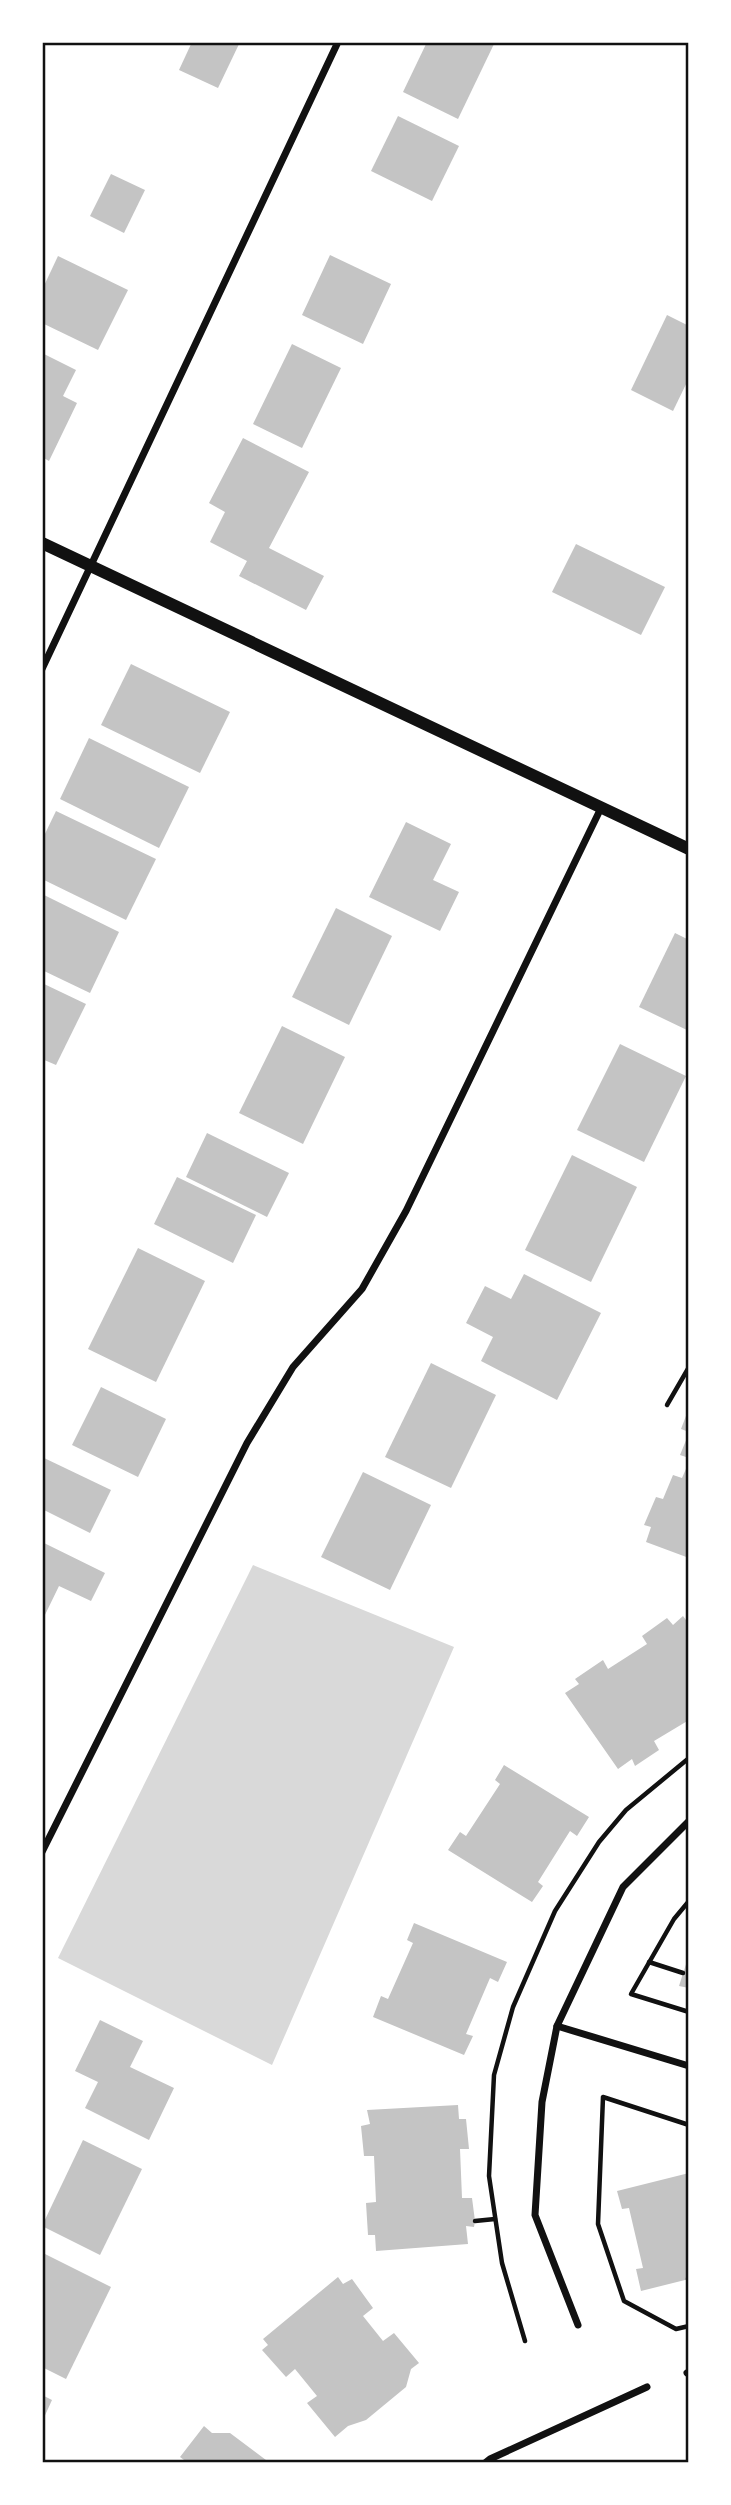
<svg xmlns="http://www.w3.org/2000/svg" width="731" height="2505" font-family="'Titillium Web',sans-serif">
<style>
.water{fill:#d9d9d9}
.building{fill:#c4c4c4}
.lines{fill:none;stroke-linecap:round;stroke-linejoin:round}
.path{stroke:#111;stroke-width:4.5}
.minor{stroke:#111;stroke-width:7}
.tertiary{stroke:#111;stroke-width:12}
.neatline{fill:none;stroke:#111;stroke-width:2.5}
</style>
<rect width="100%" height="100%" fill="#fff"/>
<!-- water -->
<path class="water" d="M253 1565 454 1647 272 2065 58 1958Z"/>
<!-- building -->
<g class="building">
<path d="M192 42H240L218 88 179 70Z"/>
<path d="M427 42H490L494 44 458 119 403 92Z"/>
<path d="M398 116 459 146 432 201 371 171Z"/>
<path d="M111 174 145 190 124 233 90 216Z"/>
<path d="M330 255 391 284 363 344 302 315Z"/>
<path d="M58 256 128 290 98 350 42 323V290Z"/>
<path d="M667 315 689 326V378L673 411 631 390Z"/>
<path d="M292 344 341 368 302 448 253 424Z"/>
<path d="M42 353 76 370 63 396 77 403 49 461 42 457Z"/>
<path d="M243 438 309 472 269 548 324 576 306 610 239 576 247 561 210 542 225 512 209 503Z"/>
<path d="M576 544 665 587 641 635 552 592Z"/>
<path d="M131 664 230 712 200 773 101 725Z"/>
<path d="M89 738 189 787 159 848 60 799Z"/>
<path d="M56 811 156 859 126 920 42 879V840Z"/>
<path d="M406 822 451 844 433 880 459 892 440 931 369 897Z"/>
<path d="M42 894 119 932 90 993 42 970Z"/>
<path d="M336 908 392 936 349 1025 292 997Z"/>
<path d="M675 933 689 940V1031L639 1007Z"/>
<path d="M42 983 86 1004 56 1065 42 1059Z"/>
<path d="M282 1026 345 1057 303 1144 239 1113Z"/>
<path d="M620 1044 686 1076 644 1162 577 1130Z"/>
<path d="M207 1133 289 1173 267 1217 186 1177Z"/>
<path d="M572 1155 637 1187 591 1282 525 1250Z"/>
<path d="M177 1177 256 1215 233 1263 154 1224Z"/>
<path d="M138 1248 205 1281 156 1382 88 1349Z"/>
<path d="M524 1274 601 1313 557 1400 481 1361 493 1337 466 1323 485 1286 511 1299Z"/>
<path d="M431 1363 496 1395 451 1488 385 1457Z"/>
<path d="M101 1387 166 1419 138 1477 72 1445Z"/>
<path d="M689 1408V1432L681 1429Z"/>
<path d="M689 1433V1458L680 1455Z"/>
<path d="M42 1457 111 1490 90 1533 42 1509Z"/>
<path d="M689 1462V1558L646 1542 651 1527 644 1525 656 1497 663 1499 673 1475 682 1478Z"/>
<path d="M363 1472 431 1505 390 1590 321 1557Z"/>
<path d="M42 1542 105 1573 91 1601 59 1586 42 1621Z"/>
<path d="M683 1616 689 1624V1720L654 1741 659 1750 635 1766 632 1759 618 1769 565 1693 579 1684 575 1679 603 1660 608 1669 647 1644 642 1636 667 1618 673 1625Z"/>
<path d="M504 1765 589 1817 577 1836 570 1831 538 1882 543 1886 532 1902 448 1850 460 1832 466 1836 500 1784 495 1780Z"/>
<path d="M414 1923 507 1962 498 1982 490 1978 466 2034 473 2036 464 2055 373 2017 381 1996 388 1999 413 1943 407 1940Z"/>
<path d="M689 1955V1988L679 1986Z"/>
<path d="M100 2020 143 2041 130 2067 174 2088 149 2140 85 2108 98 2082 75 2071Z"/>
<path d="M458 2105 459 2119H466L469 2149H460L462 2198H472L475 2221 474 2227 466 2226 468 2244 376 2251 375 2235H368L366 2203 376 2202 374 2156H364L361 2126 370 2124 367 2110Z"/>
<path d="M83 2140 142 2169 100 2255 42 2226Z"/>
<path d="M689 2173V2279L641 2291 636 2269 643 2268 629 2208 622 2209 617 2191Z"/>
<path d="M45 2254 111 2287 66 2379 42 2367V2260Z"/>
<path d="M338 2277 343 2284 352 2279 373 2308 363 2316 383 2341 394 2333 419 2363 411 2369 406 2387 366 2420 348 2426 335 2437 307 2403 317 2396 295 2369 286 2377 262 2350 268 2345 263 2339Z"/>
<path d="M42 2395 52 2400 42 2422Z"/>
<path d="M204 2426 212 2433H230L270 2463H188L180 2457Z"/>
</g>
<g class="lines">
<!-- path -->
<g class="path">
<path d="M667 1405 689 1367"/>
<path d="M689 1901 674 1919 631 1994 689 2012"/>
<path d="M649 1962 683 1973"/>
<path d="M689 2125 603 2097 598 2224 624 2301 676 2329 689 2326"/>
<path d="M475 2221 495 2219"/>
<path d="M688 2279 689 2282"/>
<path d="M525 2341 502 2263 489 2176 494 2075 513 2007 555 1911 599 1842 626 1810 689 1758"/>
</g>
<!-- minor -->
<g class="minor">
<path d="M42 669 338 42"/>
<path d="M42 1852 247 1443 293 1367 362 1289 406 1211 601 808"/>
<path d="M557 2026 689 2066"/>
<path d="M578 2325 535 2215 542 2102 557 2026 623 1887 689 1821"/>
<path d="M687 2373 689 2372"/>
<path d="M485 2463 490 2459 647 2387"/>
</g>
<!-- tertiary -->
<path class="tertiary" d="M42 543 689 849"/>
</g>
<!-- border -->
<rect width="731" height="2505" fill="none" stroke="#ffffff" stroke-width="88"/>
<rect x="44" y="44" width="643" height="2417" class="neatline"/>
</svg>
